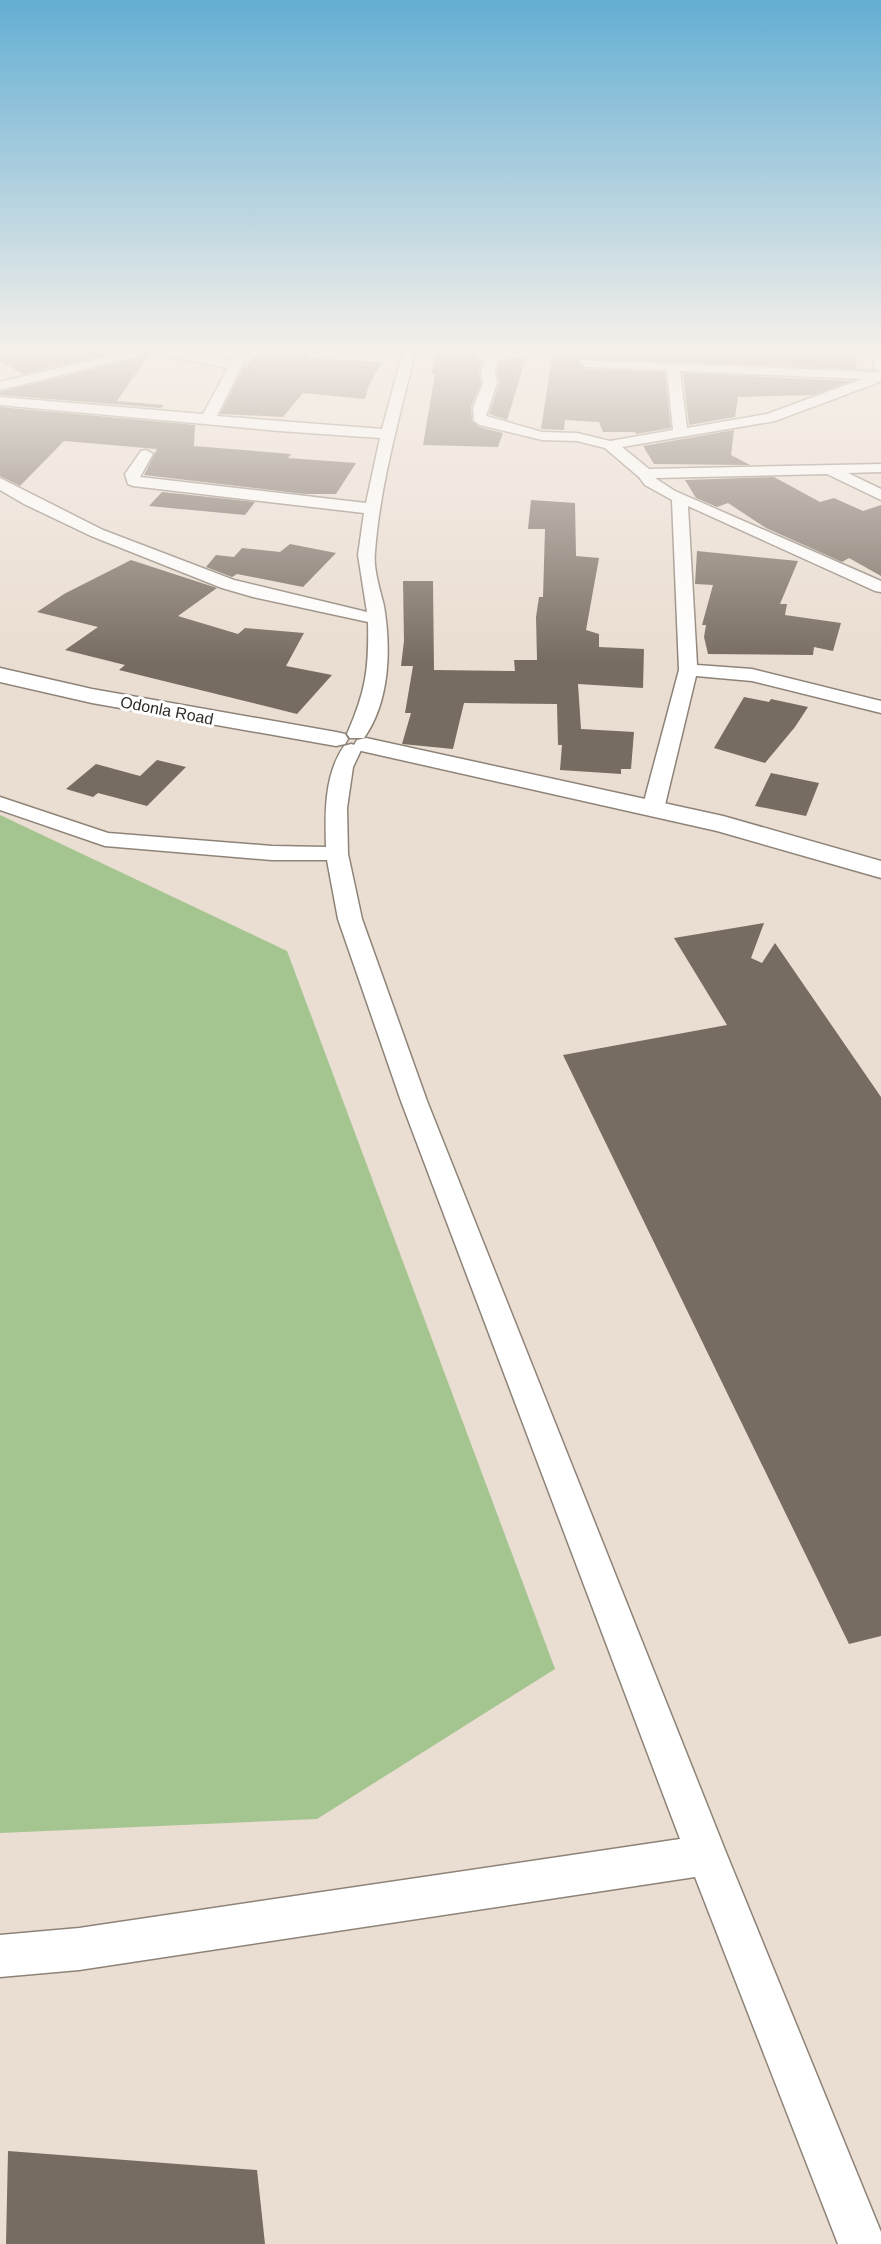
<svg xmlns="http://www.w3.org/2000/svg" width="881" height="2244" font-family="Helvetica,sans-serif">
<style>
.green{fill:#a4c590}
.building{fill:#776c61}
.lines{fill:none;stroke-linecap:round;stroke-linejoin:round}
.street-casing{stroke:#8e8378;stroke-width:3}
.secondary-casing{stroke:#8e8378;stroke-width:3}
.street{fill:#fff;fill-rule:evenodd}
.secondary{fill:#fff;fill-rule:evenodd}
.labels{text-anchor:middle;stroke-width:6;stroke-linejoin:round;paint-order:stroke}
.far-street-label{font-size:16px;fill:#2f2a26;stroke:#fff}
</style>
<rect width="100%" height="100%" fill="#eaddd1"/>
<!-- green -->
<path class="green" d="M0 815 287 951 555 1669 317 1819 0 1833Z"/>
<!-- building -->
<g class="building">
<path d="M39 348H132L23 374 0 361V357Z"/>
<path d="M265 348H315L307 358 382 362 369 385 365 399 303 393 283 417 220 414 243 368Z"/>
<path d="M436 348H475L476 360H483L479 370 481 383 471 407 472 421 479 427 503 433 498 447 423 445 435 374H432Z"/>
<path d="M583 348 766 350 765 348H859L855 369 581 358 578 364 586 369 665 372 671 428 636 434 635 432H603L599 422 565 420 564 430 541 429 552 356 583 353Z"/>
<path d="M148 356 117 401 164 405 161 408 0 395V392Z"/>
<path d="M526 358 507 420 489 414 499 384 497 370 501 359Z"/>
<path d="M683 373 851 381 813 395 738 397 735 417 689 425Z"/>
<path d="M0 407 195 425 194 446 291 454 288 458 356 463 336 494H304L144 475 157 449 64 441 20 486 0 476Z"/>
<path d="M734 430 731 455 750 465 654 464 643 446Z"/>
<path d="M774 477 820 502 834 498 863 511 881 505V576L849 558 842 562 766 528 728 503 717 507 696 498 685 480Z"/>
<path d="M162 492 255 502 245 515 149 506Z"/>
<path d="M531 500 575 503 576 556 599 558 586 630 599 634V647L644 649 643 688 578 684 581 729 634 732 631 769H621V774L560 770 562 745H558L557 704 464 703 453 749 402 744 411 713H405L413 666H401L404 641 403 581H433L434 670 515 671 514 660H537L536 617 539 597H543L545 529H528Z"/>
<path d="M290 544 336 553 303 587 237 574 232 577 206 567 216 555 234 557 242 548 280 552Z"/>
<path d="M697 551 798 561 780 604H787L785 615 841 623 833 651 814 647 813 655 708 654 704 637 706 625H702L713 585 695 584Z"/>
<path d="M131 560 217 588 178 616 238 634 245 628 304 633 286 666 332 675 297 714 119 670 125 665 65 650 98 627 37 612 64 594Z"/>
<path d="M744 697 769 702 771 699 808 707 795 727 765 763 714 748Z"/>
<path d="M157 760 186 767 147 806 98 793 93 797 66 789 96 764 140 776Z"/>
<path d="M771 773 819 783 806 816 755 806Z"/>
<path d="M764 923 751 958 762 963 775 943 881 1097V1636L849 1644 563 1055 727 1025 674 938Z"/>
<path d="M8 2151 257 2170 265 2244H6Z"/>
</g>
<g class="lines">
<!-- street casing -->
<g class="street-casing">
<g id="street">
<path d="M141 348H162L232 360 239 348H254L248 353 217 416 382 429 404 348H416C400 416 380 484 375 552 373 569 380 589 384 606 391 649 390 701 364 738H350L347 734C366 691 369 669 368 622L253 597 222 588 91 536 24 504 0 490V478L103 530 234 580 367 612 358 555 364 513 133 486 128 484 125 474 141 451 146 450 153 454 140 477 366 503 380 438 279 431 0 405V397L203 414 228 368 152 353 0 390V382Z"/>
<path d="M486 348H498L499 357 495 370 497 383 486 416 542 432 577 433 610 441 673 430 667 370 586 367 580 363 581 360 881 372V380L877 383 775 421 622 447 649 469 881 464V472L848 473 881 489V500L827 474 655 478 675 491 881 581V592L875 591 688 506 697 665 752 669 881 701V713L752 681 696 676 664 809 660 813H646L642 809 679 670 672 500 645 485 639 477 605 448 577 441 542 440 480 425 474 421 473 408 483 383 481 370 487 357ZM680 371 862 379 767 414 687 428Z"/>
<path d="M872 348H881V372L874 368Z"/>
<path d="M351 744 358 746 361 750 353 767 347 808 348 854 362 919 427 1101 727 1855 881 2232V2244H838L695 1877 79 1970 0 1977V1935L79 1928 680 1839 401 1101 338 919 327 860H272L105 846 0 810V797L108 833 272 846 326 847C325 814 324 775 344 746Z"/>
</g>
</g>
<!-- secondary casing -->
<g class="secondary-casing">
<g id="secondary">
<path d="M0 668 92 689 336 732 345 734 348 739 345 744 336 746 92 703 0 682Z"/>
<path d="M366 738 723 816 881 861V878L717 831 357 750 354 745 357 740Z"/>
</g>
</g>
<!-- street -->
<use href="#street" class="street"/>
<!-- secondary -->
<use href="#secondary" class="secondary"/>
</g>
<!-- sky -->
<linearGradient id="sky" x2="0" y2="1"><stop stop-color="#63aed3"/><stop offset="0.53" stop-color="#f6f0ea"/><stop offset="1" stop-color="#f6f0ea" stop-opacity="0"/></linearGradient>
<rect width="881" height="662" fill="url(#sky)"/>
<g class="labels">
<!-- far-street labels -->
<g class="far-street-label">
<text transform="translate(167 710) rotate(11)" y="6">Odonla Road</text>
</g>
</g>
</svg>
